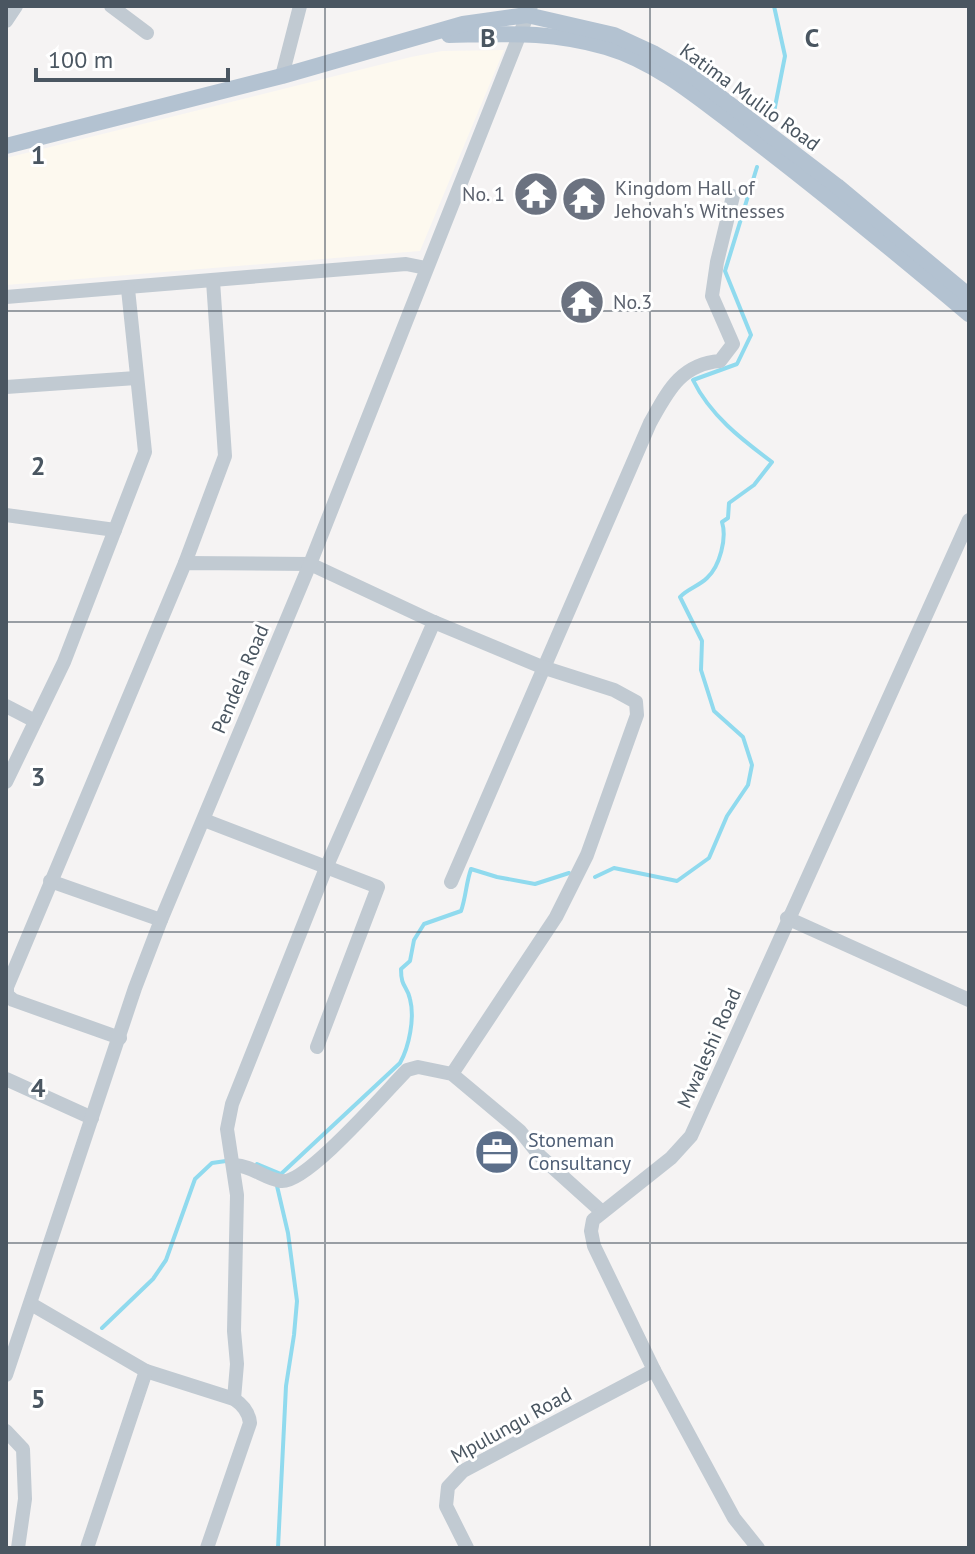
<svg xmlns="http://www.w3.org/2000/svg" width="975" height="1554" font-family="'PT Sans',sans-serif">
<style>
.commercial{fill:#fdf9ef}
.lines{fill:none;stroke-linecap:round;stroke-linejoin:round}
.stream{stroke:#90daee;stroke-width:4}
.minor{stroke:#c1cad2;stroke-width:14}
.major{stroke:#b3c2d1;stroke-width:16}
.grid{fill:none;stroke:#4a5661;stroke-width:2;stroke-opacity:0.55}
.labels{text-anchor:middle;stroke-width:6;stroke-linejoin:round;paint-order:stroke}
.street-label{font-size:20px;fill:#4a5661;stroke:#fff}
.worship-label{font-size:20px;fill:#5b616d;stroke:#fff;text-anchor:start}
.service-label{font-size:20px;fill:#4e5e75;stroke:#fff;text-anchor:start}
.grid-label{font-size:26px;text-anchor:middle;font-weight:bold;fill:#4a5661;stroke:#fff;stroke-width:6;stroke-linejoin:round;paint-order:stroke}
</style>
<rect width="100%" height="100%" fill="#f5f3f3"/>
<!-- commercial -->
<path class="commercial" d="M504 50 420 251 6 285V158L411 57 442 51Z"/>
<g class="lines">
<!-- stream -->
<g class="stream">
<path d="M772 122 785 56 774 6"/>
<path d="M595 877 614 868 677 881 709 858 727 816 748 785 752 765 743 737 714 711 701 670 702 641 680 597C687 589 699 586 707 578 720 566 727 538 722 522L728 518 729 503 754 485 772 462C741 439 710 415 693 380L737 364 751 335 725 271 757 167"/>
<path d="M257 1164 281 1174 400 1063C409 1047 415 1018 410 999 407 985 401 988 401 969L410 961 414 940 424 924 461 911C466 897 466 883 471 869L497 877 535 884 569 873"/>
<path d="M277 1186 288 1233 297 1301 294 1335 286 1386 278 1548"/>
<path d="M102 1328 153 1279 166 1260 195 1179 212 1163 226 1161"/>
</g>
<!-- minor -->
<g class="minor">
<path d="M111 6 147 33"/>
<path d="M6 21 16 6"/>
<path d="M282 76 300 6"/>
<path d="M6 297 406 264 426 268"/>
<path d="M6 387 136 378"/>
<path d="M6 515 115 530"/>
<path d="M185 563 225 456 213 281"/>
<path d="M6 706 35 721"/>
<path d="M6 782 64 662 145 452 128 289"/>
<path d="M204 820 378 887 317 1047"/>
<path d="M50 881 161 920"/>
<path d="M451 882 650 423C667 393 680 364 720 361L733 344 712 296 717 262 733 196"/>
<path d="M787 918 969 1000"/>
<path d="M120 1038 13 1000 7 995V987L185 563 310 564 434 622 542 667 614 690 636 702 637 715 587 855 556 917 452 1074"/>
<path d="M6 1079 92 1118"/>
<path d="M234 1165C253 1166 263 1178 281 1181 306 1185 387 1090 407 1070L418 1067 452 1074 520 1131 540 1156 601 1211"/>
<path d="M31 1304 146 1371 234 1399C243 1405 249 1412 250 1423L207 1548"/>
<path d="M6 1375 135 988 161 920 310 564 531 6"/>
<path d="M234 1399 237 1364 234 1331 237 1195 227 1129 232 1104 326 868 434 622"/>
<path d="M6 1431 23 1449 25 1499 18 1548"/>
<path d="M87 1548 146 1371"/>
<path d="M467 1548 446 1506 448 1487 463 1471 654 1370"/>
<path d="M758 1548 734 1518 654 1370 594 1246 591 1231 593 1220 671 1158 691 1136 969 520"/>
</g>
<!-- major -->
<g class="major">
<path d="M449 35C508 34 549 31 606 47 657 62 700 99 741 130 819 189 894 251 969 314"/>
<path d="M6 146 282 76 463 24 527 15 614 35 653 53 694 77 837 186 969 296"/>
</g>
</g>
<!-- grid -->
<path class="grid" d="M325 6V1548M650 6V1548M6 311H969M6 622H969M6 932H969M6 1243H969"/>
<!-- icons -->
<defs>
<g id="temple-disc" transform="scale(2.3)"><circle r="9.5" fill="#6b7280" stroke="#fff"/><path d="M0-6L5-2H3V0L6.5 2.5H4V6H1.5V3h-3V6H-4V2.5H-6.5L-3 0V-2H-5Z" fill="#fff"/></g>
<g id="office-disc" transform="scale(2.3)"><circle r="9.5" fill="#5c6f8a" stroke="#fff"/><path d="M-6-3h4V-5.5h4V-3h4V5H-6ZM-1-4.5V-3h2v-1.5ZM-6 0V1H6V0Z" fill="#fff"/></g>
</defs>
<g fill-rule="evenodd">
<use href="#temple-disc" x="536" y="194"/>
<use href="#temple-disc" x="584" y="199"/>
<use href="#temple-disc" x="582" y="302"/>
<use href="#office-disc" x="497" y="1152"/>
</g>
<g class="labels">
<!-- street labels -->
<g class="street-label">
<text transform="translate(750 97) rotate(36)" y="7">Katima Mulilo Road</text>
<text transform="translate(240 679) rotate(-67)" y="7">Pendela Road</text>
<text transform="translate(709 1048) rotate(-66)" y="7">Mwaleshi Road</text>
<text transform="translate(511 1425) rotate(-29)" y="7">Mpulungu Road</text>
</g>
<!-- worship labels -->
<g class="worship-label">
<text x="615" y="195">Kingdom Hall of<tspan x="615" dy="23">Jehovah's Witnesses</tspan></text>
<text x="505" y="201" text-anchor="end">No. 1</text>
<text x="613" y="309">No.3</text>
</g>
<!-- service labels -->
<g class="service-label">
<text x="528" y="1147">Stoneman<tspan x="528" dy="23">Consultancy</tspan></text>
</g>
</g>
<g class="grid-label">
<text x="488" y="47">B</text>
<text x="812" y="47">C</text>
<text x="38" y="164">1</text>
<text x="38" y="475">2</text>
<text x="38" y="786">3</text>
<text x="38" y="1097">4</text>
<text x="38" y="1408">5</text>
</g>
<!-- border -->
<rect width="975" height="1554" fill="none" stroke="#4a5661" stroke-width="16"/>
<!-- scale -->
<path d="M36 68v12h192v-12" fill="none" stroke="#4a5661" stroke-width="4"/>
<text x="48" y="68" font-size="24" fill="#4a5661" stroke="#ffffff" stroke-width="6" paint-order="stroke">100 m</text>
</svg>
